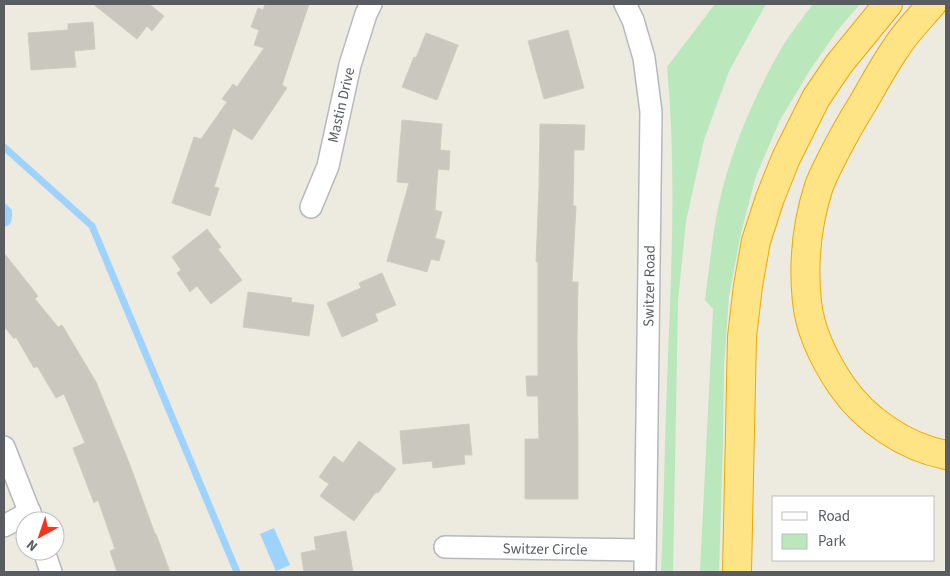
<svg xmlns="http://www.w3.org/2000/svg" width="950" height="576" font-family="'Source Sans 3',sans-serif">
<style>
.green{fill:#bae7bb}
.water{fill:#9ed2ff}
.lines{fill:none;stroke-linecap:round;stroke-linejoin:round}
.stream{stroke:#9ed2ff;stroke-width:7}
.building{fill:#cac7bf;stroke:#d2ccbe}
.minor-casing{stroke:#b6b8be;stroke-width:24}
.motorway-casing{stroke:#edaa00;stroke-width:30}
.minor{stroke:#fff;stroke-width:21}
.motorway{stroke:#ffe485;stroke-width:28}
.labels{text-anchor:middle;stroke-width:4;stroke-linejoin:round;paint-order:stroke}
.street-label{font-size:15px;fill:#595d62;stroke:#fff}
</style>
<rect width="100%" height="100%" fill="#edeae0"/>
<!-- green -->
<g class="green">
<path d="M715 4H766L729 71 704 140 686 221 678 301 673 572H661C664 500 665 428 668 356 672 260 676 163 667 67Z"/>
<path d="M813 4H860L837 31 810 70 780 120 756 176 741 233 729 296 724 366 723 442 719 572H700L713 309 705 300C710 263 713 224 723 187 736 138 758 88 784 44 793 30 803 17 813 4Z"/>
</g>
<!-- water -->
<g class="water">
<path d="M4 202 12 210C12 218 13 225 4 227Z"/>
<path d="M274 528 290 565 276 571 260 534Z"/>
</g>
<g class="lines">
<!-- stream -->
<path class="stream" d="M4 147 92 226 237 572"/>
</g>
<!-- building -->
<g class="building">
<path d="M93 4H149L164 16 152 31 147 26 137 39Z"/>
<path d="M265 4H309L282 85 287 88 252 140 233 128 214 187 219 188 210 216 172 203 194 137 201 139 227 102 222 99 233 84 237 87 264 48 254 45 259 30 251 27 258 8 263 10Z"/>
<path d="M93 22 95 49 74 51 76 67 31 70 28 33 68 30V24Z"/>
<path d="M568 30 584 88 544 99 528 41Z"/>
<path d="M426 33 458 45 437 100 402 87 414 57 416 58Z"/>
<path d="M402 120 442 124 440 150 450 151 449 170 438 169 435 210 442 212 435 238 445 241 439 261 431 259 427 272 387 261 409 183 397 182Z"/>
<path d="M540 124 585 125 584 150H574L573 206H576L572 282H578L577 338 578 440V499H525V439H539L538 396H527L526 376H538V262H536L539 186Z"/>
<path d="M207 229 221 247 218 249 242 280 211 304 197 286 190 292 177 273 181 270 172 257Z"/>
<path d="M4 253 38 296 35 299 58 327 62 325 96 382 130 465 155 534H156L170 572H117L110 551 115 549 98 500 94 503 73 448 85 443 64 394 56 398 37 366 34 368 16 337 14 339 4 326Z"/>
<path d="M382 273 396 305 375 314 378 321 342 337 327 303 361 288 359 283Z"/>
<path d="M248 292 292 298 291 302 314 305 309 336 243 327Z"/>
<path d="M469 424 472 455H464L465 464 433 468 432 461 403 464 400 431Z"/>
<path d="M359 441 396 469 378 493 376 492 354 521 320 496 329 484 319 477 334 456 343 463Z"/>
<path d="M346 531 353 572H304L301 553 316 550 314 537Z"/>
</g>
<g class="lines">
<!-- minor casing -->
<g class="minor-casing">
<g id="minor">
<path d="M625 4 633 20 644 58 651 112 645 572"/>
<path d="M311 207 328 166 350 65 366 14 371 4"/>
<path d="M4 447 33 521"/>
<path d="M4 526 30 512"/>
<path d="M445 547 645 550"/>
<path d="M44 551 51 572"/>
</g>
</g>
<!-- motorway casing -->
<g class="motorway-casing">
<g id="motorway">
<path d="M932 4C920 18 906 32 896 48 884 65 874 84 863 103 851 122 840 142 830 162 826 170 822 178 819 186 807 223 803 264 807 302 810 332 825 361 841 385 865 420 905 447 946 455"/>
<path d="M737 572 742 337 748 286 756 241 770 198 786 158 816 98 839 64 888 4"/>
</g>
</g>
<!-- minor -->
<use href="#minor" class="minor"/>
<!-- motorway -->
<use href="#motorway" class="motorway"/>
</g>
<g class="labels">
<!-- street labels -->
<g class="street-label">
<text transform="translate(341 105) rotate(-77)" y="5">Mastin Drive</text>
<text transform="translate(649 286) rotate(-89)" y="5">Switzer Road</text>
<text transform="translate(545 549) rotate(1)" y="5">Switzer Circle</text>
</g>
</g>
<!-- border -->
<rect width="950" height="576" fill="none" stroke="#595d62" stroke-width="10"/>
<!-- legend -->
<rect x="772" y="496" width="162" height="65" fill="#ffffff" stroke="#bdbec0"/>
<rect x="782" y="512" width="25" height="8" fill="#ffffff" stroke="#bdbec0"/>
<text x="818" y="521" font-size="15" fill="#595d62">Road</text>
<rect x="782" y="534" width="25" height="15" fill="#bae7bb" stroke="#bdbec0"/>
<text x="818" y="546" font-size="15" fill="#595d62">Park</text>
<!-- north arrow -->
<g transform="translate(40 536) rotate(220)"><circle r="24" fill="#ffffff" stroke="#bdbec0"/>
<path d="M0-4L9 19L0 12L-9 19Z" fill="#f4351f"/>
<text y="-8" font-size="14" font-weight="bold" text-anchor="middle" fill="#595d62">N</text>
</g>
</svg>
